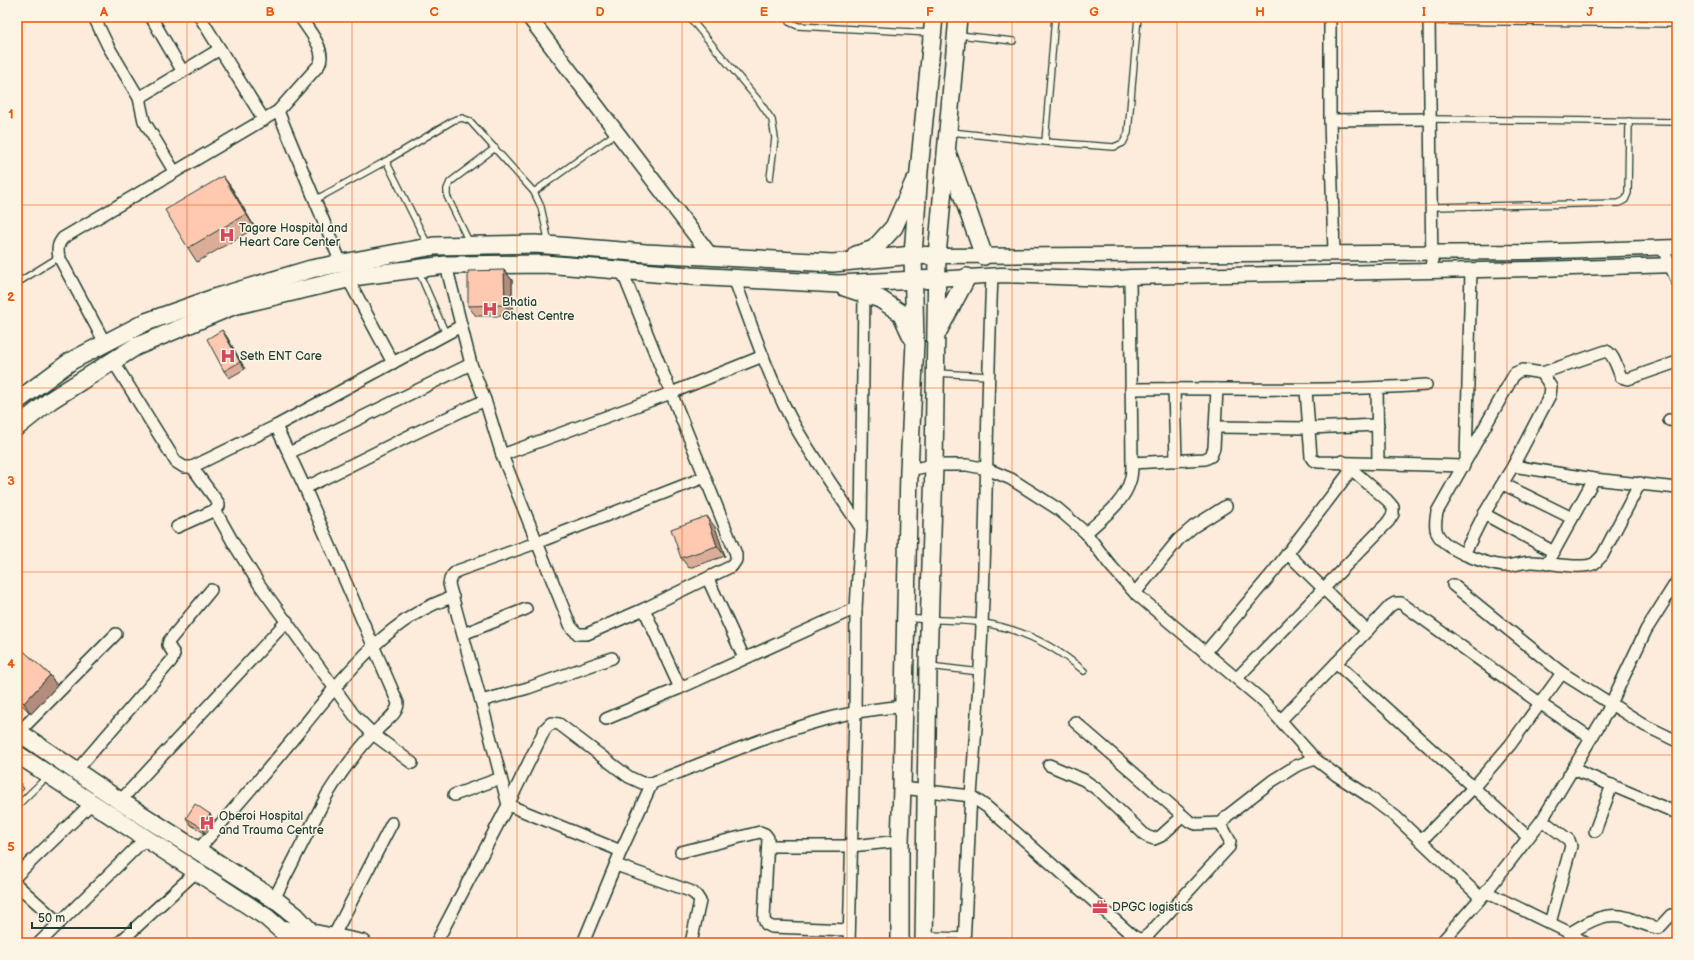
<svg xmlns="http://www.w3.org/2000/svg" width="1694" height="960" font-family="'Balsamiq Sans',sans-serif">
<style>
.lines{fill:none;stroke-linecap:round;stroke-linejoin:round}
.service-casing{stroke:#1f3d34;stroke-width:8}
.minor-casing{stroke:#1f3d34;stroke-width:14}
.tertiary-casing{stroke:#1f3d34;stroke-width:17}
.secondary-casing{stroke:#1f3d34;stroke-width:19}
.primary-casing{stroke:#1f3d34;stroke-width:20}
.service{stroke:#fcf5e5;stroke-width:5.5}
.minor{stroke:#fcf5e5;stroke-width:11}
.tertiary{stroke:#fcf5e5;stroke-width:14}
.secondary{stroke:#fcf5e5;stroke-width:16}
.primary{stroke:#fcf5e5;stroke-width:17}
.wall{fill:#dbac98;stroke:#1f3d34}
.shaded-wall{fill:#b28c7c;stroke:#1f3d34}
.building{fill:#ffc8b1;stroke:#1f3d34}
.grid{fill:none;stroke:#e8590c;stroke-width:1;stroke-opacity:0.55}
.labels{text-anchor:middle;stroke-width:3;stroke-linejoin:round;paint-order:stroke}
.poi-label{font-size:12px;fill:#1f3d34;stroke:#fcf5e5;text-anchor:start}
.neatline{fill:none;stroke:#e8590c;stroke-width:1.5}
.grid-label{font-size:13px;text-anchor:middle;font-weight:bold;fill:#e8590c}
</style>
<rect width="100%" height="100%" fill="#fdecdb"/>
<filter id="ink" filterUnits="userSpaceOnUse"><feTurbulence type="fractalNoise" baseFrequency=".025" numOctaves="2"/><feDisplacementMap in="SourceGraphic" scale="8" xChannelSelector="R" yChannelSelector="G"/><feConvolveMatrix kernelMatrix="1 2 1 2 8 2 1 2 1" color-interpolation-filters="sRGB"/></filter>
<g filter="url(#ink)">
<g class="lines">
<!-- service casing -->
<g class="service-casing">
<g id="service">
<path d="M689 17 759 101 772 120 775 138 770 178"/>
<path d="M787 17 789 22 798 26 931 33"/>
<path d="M1429 21 1677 24"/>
<path d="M959 35 1013 41"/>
<path d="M1430 119 1677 122"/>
<path d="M951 132 1045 142 1114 147 1123 143 1128 133 1138 17"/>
<path d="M1045 142 1055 17"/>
<path d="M386 161 428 245"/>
<path d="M534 192 616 133"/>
<path d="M315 200 386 161 454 120 462 118 470 121 534 192 541 207 549 243"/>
<path d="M1432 207 1619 203 1625 200 1628 193 1629 121"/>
<path d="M470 244 447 196V189L450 182 495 148"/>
<path d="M418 270 446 334"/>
<path d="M17 283 59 257"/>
<path d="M937 373 988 376"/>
<path d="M907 618C932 621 960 619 983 623 1022 629 1055 646 1084 671"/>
<path d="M929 666 980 672"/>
<path d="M17 806 48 776"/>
<path d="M927 935 965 936"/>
</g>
</g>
<!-- minor casing -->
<g class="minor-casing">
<g id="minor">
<path d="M94 17 108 46 139 98 144 121 174 171"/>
<path d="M151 17 183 72"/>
<path d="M200 17 264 120"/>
<path d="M1330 17V120L1334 253"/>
<path d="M1429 17 1432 272"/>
<path d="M139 98 220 49"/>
<path d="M278 111 341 263"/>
<path d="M1330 120 1430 119"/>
<path d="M1662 247 1677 281"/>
<path d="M446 265 471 364 485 400 502 455 571 627 578 634H587L644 609 732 566 736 560V554L622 271"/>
<path d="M1130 277 1132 463 1205 459 1211 456 1214 448 1217 389"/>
<path d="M734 278C751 324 767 373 790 417 810 455 837 491 861 528"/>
<path d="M348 279 393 363"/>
<path d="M105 343 59 257C57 248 58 244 63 238L278 111 319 65C327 50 309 31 300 17"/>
<path d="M113 361 176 462 184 467H192L276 426 461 326"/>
<path d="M1377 388 1378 463"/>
<path d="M1131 389C1229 388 1328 392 1426 385"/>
<path d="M1174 389 1176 461"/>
<path d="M1306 390 1311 457 1313 460 1318 462 1464 466"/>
<path d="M1669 420 1677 421"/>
<path d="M1215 427 1309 428 1378 425"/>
<path d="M289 453 471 364"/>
<path d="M502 455 671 393 763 356"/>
<path d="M1466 458 1471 271"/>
<path d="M1513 466 1594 479 1677 488"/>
<path d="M192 467 219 504V506L215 510 234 544 259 584 354 715 373 734 412 763"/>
<path d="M909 470 934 465H967L987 469 1011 479 1058 509 1086 533 1110 565 1135 593 1263 701 1315 759 1336 775 1367 795 1396 817 1481 898"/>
<path d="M1640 483 1602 556C1599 558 1596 563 1593 564 1580 570 1547 562 1532 562 1523 562 1514 566 1504 566 1487 564 1445 551 1437 533 1434 526 1436 519 1437 512L1515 373 1523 370 1542 373 1606 351C1614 354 1617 368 1621 377L1628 379 1677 362"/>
<path d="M1503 484 1572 518"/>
<path d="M305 488 409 436 485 400"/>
<path d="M1484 514 1554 552"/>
<path d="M177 527 215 510"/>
<path d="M1086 533C1102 518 1124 503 1130 481 1132 476 1132 469 1132 463"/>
<path d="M1287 553 1367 631"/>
<path d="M1464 554 1484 514 1513 466 1550 395 1551 387 1542 373"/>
<path d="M1547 564 1594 479"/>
<path d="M708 579 744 658"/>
<path d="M1453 585 1562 673 1646 726 1677 741"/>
<path d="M1135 593 1178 540 1193 527 1226 506"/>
<path d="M644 609 680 688"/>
<path d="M463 634 526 609"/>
<path d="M1205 653 1274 571 1352 469"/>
<path d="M1336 663 1528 837"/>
<path d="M1237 678 1388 522 1393 514V507L1387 500 1342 461"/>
<path d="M481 701 528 688 612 658"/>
<path d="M606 719 680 688 856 608"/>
<path d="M1281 720 1367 631 1390 606 1395 603H1401L1541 704 1591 738"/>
<path d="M1075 722 1189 821 1196 824 1222 823"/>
<path d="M19 732 116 634"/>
<path d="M1049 765 1084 780 1098 790 1146 836 1154 839 1161 836 1183 816"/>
<path d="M1573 769 1677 813"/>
<path d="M76 771 172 660 174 654 168 645 169 641 211 590"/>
<path d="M902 788 971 796 987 807 1133 936 1141 940 1149 934 1229 847 1230 841 1223 828 1222 823 1227 816 1272 781 1296 766 1315 759"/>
<path d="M454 795 501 778"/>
<path d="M120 801 287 621"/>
<path d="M1542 820 1569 840 1571 846 1550 923"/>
<path d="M1595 831 1612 785"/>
<path d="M1422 840 1473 788 1510 745 1562 673"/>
<path d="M768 846H851L900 841"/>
<path d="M198 850C230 813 262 777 293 739 336 687 385 617 453 597"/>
<path d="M621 851 508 805 481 701 449 584C450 577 452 575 457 571L536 543 705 477"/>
<path d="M681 852 760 832 765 834 768 838 764 919 766 924 772 927 849 930"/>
<path d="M616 865 690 891 696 895 700 901 691 943"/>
<path d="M17 875 92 803"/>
<path d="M17 885 59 923"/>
<path d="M1486 892 1570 933C1588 922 1607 910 1629 918 1638 922 1648 927 1659 928L1671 915 1677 916"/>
<path d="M274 899 327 795C342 771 360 746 380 727 387 720 398 713 398 703L305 488 276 426"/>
<path d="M1570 933 1585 943"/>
<path d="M333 937 392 823"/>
<path d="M39 943 146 838"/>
<path d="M119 943 197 871"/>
<path d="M436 943 508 805 545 729 551 723 559 724 629 777 642 783H652C709 761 765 736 823 720 850 712 877 709 904 706"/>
<path d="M583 943 621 851 652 783"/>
<path d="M849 943 855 712 856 608 861 528 864 294"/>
<path d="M964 943C967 894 968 845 971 796 975 739 980 682 982 625 987 508 987 392 992 276"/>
<path d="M1441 943 1486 892 1542 820 1607 712 1646 630 1677 581"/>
</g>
</g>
<!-- tertiary casing -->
<g class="tertiary-casing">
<g id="tertiary">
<path d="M529 17 711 256"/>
<path d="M937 256 1528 252 1677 247"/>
<path d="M936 279 1001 275 1110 279 1130 277 1537 269 1677 265"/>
</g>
</g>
<!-- secondary casing -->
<g class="secondary-casing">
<path id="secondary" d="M282 929 310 932 363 943"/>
</g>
<!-- primary casing -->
<g class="primary-casing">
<g id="primary">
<path d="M948 155 984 256"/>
<path d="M856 255 874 249 894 227 914 182"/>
<path d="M844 287 880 299 901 313 912 337"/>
<path d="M937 333 967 277"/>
<path d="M17 401 71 361 146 322 214 298 311 269 434 246 535 244 646 253 833 263 913 255 937 256"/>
<path d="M17 427 51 400 135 347 233 306 360 276 446 265 545 264 691 276 838 284 936 279"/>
<path d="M17 731 120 801 274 899 296 916 321 943"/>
<path d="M17 754 266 917 296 943"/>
<path d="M900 943V841L902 788 909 470 915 342 913 255 919 171 934 17"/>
<path d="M924 943 928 665 934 465 937 256 958 17"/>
</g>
</g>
<!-- service -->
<use href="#service" class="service"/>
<!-- minor -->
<use href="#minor" class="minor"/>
<!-- tertiary -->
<use href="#tertiary" class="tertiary"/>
<!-- secondary -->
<use href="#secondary" class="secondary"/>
<!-- primary -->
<use href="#primary" class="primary"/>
</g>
<!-- wall -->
<g class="wall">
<path d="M223 176 233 190 255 228 197 262 188 248Z"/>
<path d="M504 270 512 280V316H476L468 306Z"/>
<path d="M222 330 227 337 245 369 229 378 224 371Z"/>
<path d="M715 527 725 556 689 568 681 558Z"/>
<path d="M17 645 50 675 57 686 31 714 17 700Z"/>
<path d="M17 778 24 789 17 796Z"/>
<path d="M210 814 215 821 206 834 191 825 186 818Z"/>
</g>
<!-- shaded-wall -->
<g class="shaded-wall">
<path d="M223 176 233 190 255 228 246 214Z"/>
<path d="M504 270 512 280V316L505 305Z"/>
<path d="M222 330 227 337 245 369 240 362Z"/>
<path d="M707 516 715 527 725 556 717 546Z"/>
<path d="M50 675 57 686 31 714 24 703Z"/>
<path d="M210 814 215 821 206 834 201 827Z"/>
</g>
<!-- building -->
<g class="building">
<path d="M223 176 246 214 188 248 165 210Z"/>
<path d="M504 270 505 305 468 306V271Z"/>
<path d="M222 330 240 362 224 371 207 339Z"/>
<path d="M707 516 717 546 681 558 671 529Z"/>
<path d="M17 645 50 675 24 703 17 697Z"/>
<path d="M195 804 210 814 201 827 186 818Z"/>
</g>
</g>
<!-- grid -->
<path class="grid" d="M187 17V943M352 17V943M517 17V943M682 17V943M847 17V943M1012 17V943M1177 17V943M1342 17V943M1507 17V943M17 205H1677M17 388H1677M17 572H1677M17 755H1677"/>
<!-- icons -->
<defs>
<g id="hospital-bare" transform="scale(1.2)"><path d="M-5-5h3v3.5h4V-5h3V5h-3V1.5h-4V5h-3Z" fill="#d1495b" stroke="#fcf5e5" stroke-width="2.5" paint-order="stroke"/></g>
<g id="office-bare" transform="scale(1.2)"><path d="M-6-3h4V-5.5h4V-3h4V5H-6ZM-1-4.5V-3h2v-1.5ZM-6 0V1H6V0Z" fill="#d1495b" stroke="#fcf5e5" stroke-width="2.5" paint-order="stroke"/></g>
</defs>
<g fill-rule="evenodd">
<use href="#hospital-bare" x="227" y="235"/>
<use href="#hospital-bare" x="490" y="309"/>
<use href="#hospital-bare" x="228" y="356"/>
<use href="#hospital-bare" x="207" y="823"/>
<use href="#office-bare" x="1100" y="907"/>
</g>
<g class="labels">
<!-- poi labels -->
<g class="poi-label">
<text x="239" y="232">Tagore Hospital and<tspan x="239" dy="14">Heart Care Center</tspan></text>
<text x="502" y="306">Bhatia<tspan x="502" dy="14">Chest Centre</tspan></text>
<text x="240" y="360">Seth ENT Care</text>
<text x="219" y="820">Oberoi Hospital<tspan x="219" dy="14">and Trauma Centre</tspan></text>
<text x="1112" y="911">DPGC logistics</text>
</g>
</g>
<!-- margin -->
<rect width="1694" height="960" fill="none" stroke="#fcf5e5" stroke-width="44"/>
<!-- scale -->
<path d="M32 922v6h99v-6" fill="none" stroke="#1f3d34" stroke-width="2"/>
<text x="38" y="922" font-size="12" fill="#1f3d34" stroke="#fcf5e5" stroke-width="3" paint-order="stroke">50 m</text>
<rect x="22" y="22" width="1650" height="916" class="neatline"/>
<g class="grid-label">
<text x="104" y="16">A</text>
<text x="270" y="16">B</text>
<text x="434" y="16">C</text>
<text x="600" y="16">D</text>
<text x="764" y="16">E</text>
<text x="930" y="16">F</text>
<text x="1094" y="16">G</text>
<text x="1260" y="16">H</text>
<text x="1424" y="16">I</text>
<text x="1590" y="16">J</text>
<text x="11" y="118">1</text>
<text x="11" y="301">2</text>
<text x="11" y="485">3</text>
<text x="11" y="668">4</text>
<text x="11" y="851">5</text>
</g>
</svg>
